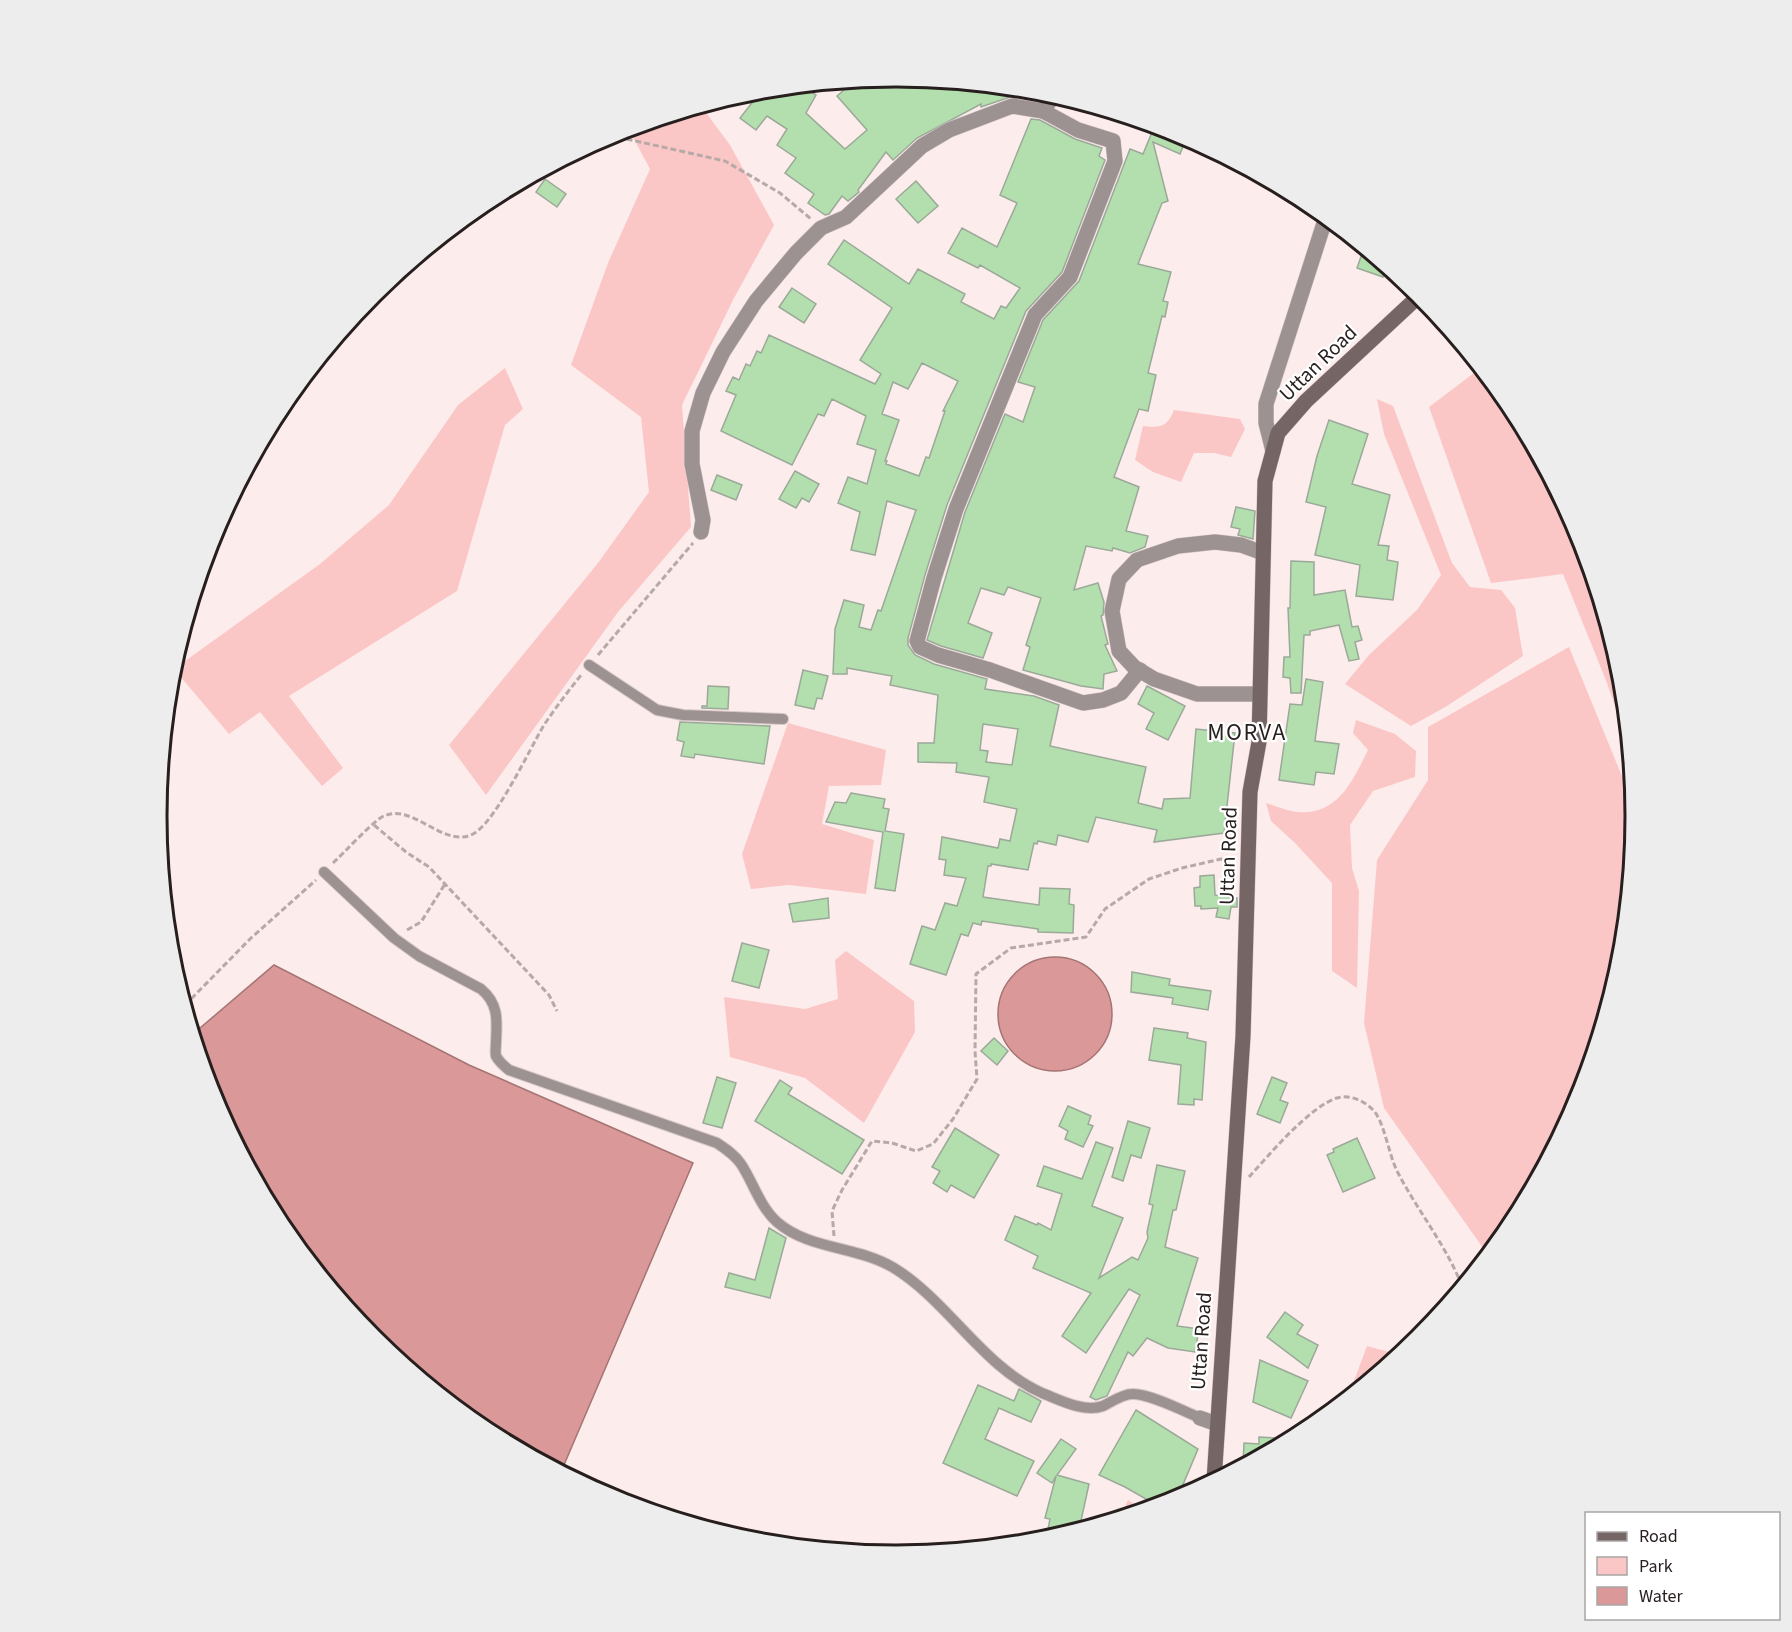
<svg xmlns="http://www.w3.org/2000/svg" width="1792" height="1632" font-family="'Source Sans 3',sans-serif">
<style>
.green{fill:#fbc7c6}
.water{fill:#da9998;stroke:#a47473;stroke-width:1.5}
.building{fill:#b3deae;stroke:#9ba999;stroke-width:1.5;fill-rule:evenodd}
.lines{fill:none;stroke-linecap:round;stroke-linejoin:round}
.service-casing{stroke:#d6c7c6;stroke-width:12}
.minor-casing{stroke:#d6c7c6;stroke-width:16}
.secondary-casing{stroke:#d6c7c6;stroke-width:16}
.path{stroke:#b7a9a8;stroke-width:3;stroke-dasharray:6 3;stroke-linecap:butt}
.service{stroke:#9d9292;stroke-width:10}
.minor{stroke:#9d9292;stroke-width:15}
.secondary{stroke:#756665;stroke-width:15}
.labels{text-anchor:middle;stroke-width:4.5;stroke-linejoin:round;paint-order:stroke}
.street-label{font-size:21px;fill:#271e1e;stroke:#fff}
.quarter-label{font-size:24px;letter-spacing:1.5px;fill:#271e1e;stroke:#fff}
.rim{fill:none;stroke:#271e1e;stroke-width:3}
</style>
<rect width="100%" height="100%" fill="#fceceb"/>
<!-- green -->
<g class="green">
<path d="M701 106 730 145 774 225 733 300 682 405 691 527 618 612 486 795 449 745 598 563 649 492 641 417 571 365 608 263 650 169 628 128Z"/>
<path d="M1441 320 1511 405 1579 533 1621 672 1629 747 1607 683 1563 574 1491 583 1429 407 1478 370 1434 327Z"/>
<path d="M505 368 523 409 505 425 457 591 289 696 343 768 322 786 260 712 229 734 174 669 320 564 389 505 458 405Z"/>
<path d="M1377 399 1393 406 1452 563 1470 587 1501 590 1515 608 1523 656 1447 706 1411 726 1345 684 1369 655 1417 610 1441 575 1384 434Z"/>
<path d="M1174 410 1240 419 1245 429 1231 457 1214 453H1194L1181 482 1153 472 1135 460 1143 426C1161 428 1167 427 1174 410Z"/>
<path d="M1569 647 1635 808V816L1621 961 1579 1099 1511 1227 1488 1255 1384 1108 1364 1023 1377 860 1428 780V727Z"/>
<path d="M1356 720 1395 734 1416 751 1415 777 1373 791 1350 825 1352 868 1359 891 1357 988 1332 971V883L1295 843 1271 821 1266 803C1276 806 1287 811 1297 812 1338 816 1353 780 1368 750L1353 733Z"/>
<path d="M788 723 886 750 881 785 829 786 822 824 874 840 866 894 789 885 751 889 742 854Z"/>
<path d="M846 951 914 1001 915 1032 864 1123 805 1078 730 1057 724 997 805 1009 838 999 835 960Z"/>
<path d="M1367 1346 1400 1355 1348 1397Z"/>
<path d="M1128 1500 1143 1510 1120 1517Z"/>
</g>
<!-- water -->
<g class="water">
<circle cx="1055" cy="1014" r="57"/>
<path d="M274 965 469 1065 693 1163 561 1472 485 1431 373 1339 281 1227 213 1099 193 1034Z"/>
</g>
<!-- building -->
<g class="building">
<path d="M896 76 1044 92 1038 100 1013 96 981 107V104L917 138 893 160 886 152 858 190 859 192 848 201 842 196 829 214 825 215 808 203 814 194 785 173 796 158 777 145 787 129 767 116 756 130 740 118 762 90 812 85 808 90 816 95 806 113 845 149 867 130 837 96 854 81Z"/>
<path d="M1031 119 1040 120 1075 139 1102 148 1099 156 1105 160 1062 272 1026 311 947 505 925 575 908 638V645L915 655 934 664 987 679 985 689 1034 696 1059 705 1050 746 1146 767 1138 803 1162 809 1164 799 1190 798 1196 729 1235 733 1224 833 1154 842 1157 830 1096 817 1088 842 1058 835 1056 845 1038 841 1037 844 1034 843 1028 870 991 864V866H988L983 897 1039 905 1040 888 1070 889 1069 904 1074 905 1073 933 1038 932V929L982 921 981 925 973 923 968 936 961 934 946 975 910 964 922 926 935 930 945 903 957 906 966 878 944 875 946 860 939 859 942 837 998 848 1000 839 1010 841 1017 809 984 802 989 777 956 772 957 763 918 762V743H934L938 695 890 685 892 676 847 668V674H833L835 629 844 600 864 605 859 627 871 630 878 610 881 611 916 510 887 501 875 555 851 550 860 512 838 503 848 477 867 484 876 450 857 444 866 416 832 399 824 416 818 414 792 465 721 431 736 395 726 391 733 377 739 380 746 364 750 366 757 351 761 353 769 335 875 384 881 374 860 360 892 308 828 264 844 240 909 284 918 269 965 294 961 302 994 319 1001 306 1006 308 1020 288 980 265 978 268 948 253 962 228 997 247 1017 203 1000 195ZM922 363 958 381 943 411H945L929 458 926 457 919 476 886 464 887 461H885L899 420 882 414 893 382 908 389ZM983 724 1018 729 1012 765 986 762 988 751 980 750Z"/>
<path d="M1155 125 1187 137 1180 154 1153 142 1168 201 1162 203 1138 264 1171 272 1163 301 1168 302 1165 317 1162 316 1148 373 1156 375 1148 411 1139 409 1114 477 1139 487 1126 531 1148 536 1145 547 1130 553 1113 548 1112 551 1086 546 1074 590 1098 583 1104 602 1103 615 1101 616 1108 644 1105 645 1117 671 1104 674 1103 689 1081 686 1023 670 1030 647 1026 645 1041 598 1008 587 1004 595 981 588 968 623 992 633 983 658 941 646 927 640 965 512 1005 414 1023 422 1035 387 1018 382 1043 320 1079 281 1130 149 1143 154Z"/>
<path d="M545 179 566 194 557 207 536 192Z"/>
<path d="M916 181 938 206 918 223 896 199Z"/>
<path d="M1364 248 1387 267 1383 277 1357 268Z"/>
<path d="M792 288 816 304 804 323 779 307Z"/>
<path d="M1329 420 1368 434 1352 484 1390 495 1378 545 1389 546 1387 560 1398 562 1393 600 1356 596 1360 565 1315 555 1326 507 1306 502 1317 456Z"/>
<path d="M795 471 819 484 809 502 802 498 796 508 779 499Z"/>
<path d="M717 475 742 485 736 500 711 490Z"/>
<path d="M1236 507 1255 511 1253 539 1238 535 1240 529 1231 527Z"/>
<path d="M1291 561 1314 562V595L1345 590 1352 627 1358 626 1362 640 1355 642 1359 659 1349 661 1339 625 1310 631V635H1304L1301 693H1291L1290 678 1283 677 1284 657H1290L1288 608H1290Z"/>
<path d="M803 670 828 676 822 699 817 698 814 709 795 705Z"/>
<path d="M1306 679 1323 682 1315 741 1339 744 1334 774 1316 772 1314 785 1279 780 1290 704 1302 705Z"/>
<path d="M708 686 729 687 728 709 702 708V706H707Z"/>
<path d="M1147 686 1185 706 1168 740 1146 729 1154 713 1138 704Z"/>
<path d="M680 722 770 726 764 764 695 754 694 758 681 756 684 742 677 740Z"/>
<path d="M851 793 885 799 883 808 889 809 885 831 904 834 895 891 875 888 883 832 826 822 835 802 846 803Z"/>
<path d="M1214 875 1215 895 1237 898V907H1231L1229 919 1216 917 1218 908 1201 909V906H1195L1194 888 1200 887V876Z"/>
<path d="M828 898 829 918 793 922 789 904Z"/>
<path d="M742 943 769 950 759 988 732 981Z"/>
<path d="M1132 972 1170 979 1169 985 1211 991 1208 1010 1172 1004 1173 998 1131 992Z"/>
<path d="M1154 1028 1188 1033 1187 1038 1206 1042 1202 1100 1194 1099V1105L1178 1104 1181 1065 1149 1060Z"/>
<path d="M994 1038 1008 1051 997 1065 981 1051Z"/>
<path d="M717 1077 736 1083 722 1128 703 1123Z"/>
<path d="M1272 1077 1287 1083 1280 1100 1288 1103 1280 1123 1257 1114Z"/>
<path d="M780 1080 792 1088 788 1094 864 1140 842 1174 755 1121Z"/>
<path d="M1068 1106 1091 1116 1088 1124 1093 1126 1083 1147 1065 1139 1068 1131 1059 1126Z"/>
<path d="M1128 1121 1150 1128 1141 1158 1131 1155 1123 1181 1112 1177Z"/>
<path d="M955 1128 999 1155 974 1198 951 1185 947 1192 933 1183 940 1171 932 1167Z"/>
<path d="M1357 1138 1375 1178 1343 1192 1327 1155 1334 1152 1333 1149Z"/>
<path d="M1096 1142 1113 1148 1092 1206 1123 1218 1099 1278 1132 1257 1138 1260 1148 1238 1147 1232 1153 1205 1149 1204 1157 1165 1185 1171 1176 1210H1173L1165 1247 1198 1258 1177 1326 1199 1329 1195 1352 1168 1348 1147 1338 1133 1356 1128 1352 1107 1396 1096 1400 1090 1397 1140 1295 1129 1289 1086 1353 1062 1336 1091 1293 1033 1268 1038 1256 1005 1240 1015 1216 1037 1225 1038 1223 1051 1230 1062 1194 1037 1186 1044 1166 1082 1179Z"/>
<path d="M769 1228 786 1238 770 1298 725 1287 729 1273 755 1280Z"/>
<path d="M1285 1312 1303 1325 1297 1334 1318 1345 1308 1368 1267 1337Z"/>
<path d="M1260 1360 1308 1381 1291 1418 1253 1402Z"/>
<path d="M978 1385 1014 1401 1019 1389 1041 1401 1031 1422 999 1408 985 1439 1034 1461 1017 1496 943 1463Z"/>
<path d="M1136 1410 1198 1449 1182 1487 1186 1489 1179 1499 1158 1506 1125 1487 1099 1475Z"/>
<path d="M1259 1437 1292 1439 1243 1465 1244 1443 1259 1444Z"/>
<path d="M1061 1439 1076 1449 1057 1475 1089 1484 1079 1530 1065 1534 1048 1529 1050 1519 1045 1518 1056 1476 1052 1483 1037 1473Z"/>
</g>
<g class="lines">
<!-- service casing -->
<g class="service-casing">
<g id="service">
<path d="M589 665 657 710 683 715 783 719"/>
<path d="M324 872 394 938 419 956 481 989C499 1004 497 1020 496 1042 496 1047 495 1052 496 1056 499 1062 504 1066 509 1070L717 1143C726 1149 735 1155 741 1164 753 1182 760 1207 777 1222 809 1250 858 1246 894 1268 948 1301 983 1367 1042 1393 1060 1400 1084 1413 1103 1406 1111 1402 1123 1394 1132 1394 1148 1393 1184 1411 1200 1418"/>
</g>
</g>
<!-- minor casing -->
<g class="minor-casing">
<g id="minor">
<path d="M1043 111 1078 130 1113 141 1115 161 1070 277 1035 315 956 509 934 578 917 641 920 647 938 655 990 670 1083 703 1103 700 1121 693 1140 670"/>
<path d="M1273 451 1266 423V404L1326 217"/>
<path d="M701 532 703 520 692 464V431L703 393 723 352 756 301 796 253 821 228 846 217 922 146 949 130 1012 106 1043 111 1054 95"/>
<path d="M1260 694H1197L1154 679 1134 667 1119 651 1112 611 1119 579 1137 560 1178 546 1215 542 1241 545 1263 553"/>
<path d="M1200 1418 1217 1424"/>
</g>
</g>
<!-- secondary casing -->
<g class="secondary-casing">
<path id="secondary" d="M1214 1481 1243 1036 1250 792 1259 742 1265 481 1278 433 1306 401 1420 295"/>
</g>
<!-- path -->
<g class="path">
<path d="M609 135 725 161 780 193 811 219"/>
<path d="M598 655 693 543"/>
<path d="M374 825 406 852 429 867 549 995 557 1011"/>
<path d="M333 863C343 854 375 819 384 816 413 803 442 847 471 835 494 826 529 750 544 725 556 707 569 690 582 674"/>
<path d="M407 930 421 922 445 884"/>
<path d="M184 1004 191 999 251 938 316 880"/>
<path d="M1249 1177C1269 1155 1309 1107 1337 1098 1350 1094 1365 1101 1374 1111 1384 1122 1389 1155 1397 1171 1417 1210 1446 1245 1462 1286"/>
<path d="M834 1236 832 1211 842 1190 872 1141 892 1143 916 1151 933 1144 953 1119 977 1079 975 1051 976 974 1011 948 1086 937 1105 909 1149 879 1182 868 1221 859 1232 863"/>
</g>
<!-- service -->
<use href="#service" class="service"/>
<!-- minor -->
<use href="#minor" class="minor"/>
<!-- secondary -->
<use href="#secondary" class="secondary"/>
</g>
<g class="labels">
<!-- street labels -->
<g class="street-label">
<text transform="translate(1318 363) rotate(-44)" y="7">Uttan Road</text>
<text transform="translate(1228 856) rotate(-88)" y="7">Uttan Road</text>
<text transform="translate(1201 1341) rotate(-86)" y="7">Uttan Road</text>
</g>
<!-- quarter labels -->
<g class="quarter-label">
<text x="1247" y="740">MORVA</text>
</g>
</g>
<!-- crop -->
<path d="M0 0H1792V1632H0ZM167 816a729 729 0 1 1 1458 0a729 729 0 1 1-1458 0Z" fill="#eeeded" fill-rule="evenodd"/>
<path class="rim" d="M167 816a729 729 0 1 1 1458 0a729 729 0 1 1-1458 0Z"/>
<!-- legend -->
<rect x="1585" y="1512" width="195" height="108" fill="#ffffff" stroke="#a9a5a5" stroke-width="1.5"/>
<rect x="1597" y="1532" width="30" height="9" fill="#756665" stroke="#a9a5a5" stroke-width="1.5"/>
<text x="1639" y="1542" font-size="18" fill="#271e1e">Road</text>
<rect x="1597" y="1557" width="30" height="18" fill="#fbc7c6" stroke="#a9a5a5" stroke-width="1.5"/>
<text x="1639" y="1572" font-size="18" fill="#271e1e">Park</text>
<rect x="1597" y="1587" width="30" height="18" fill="#da9998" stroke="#a9a5a5" stroke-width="1.5"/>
<text x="1639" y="1602" font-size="18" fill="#271e1e">Water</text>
</svg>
